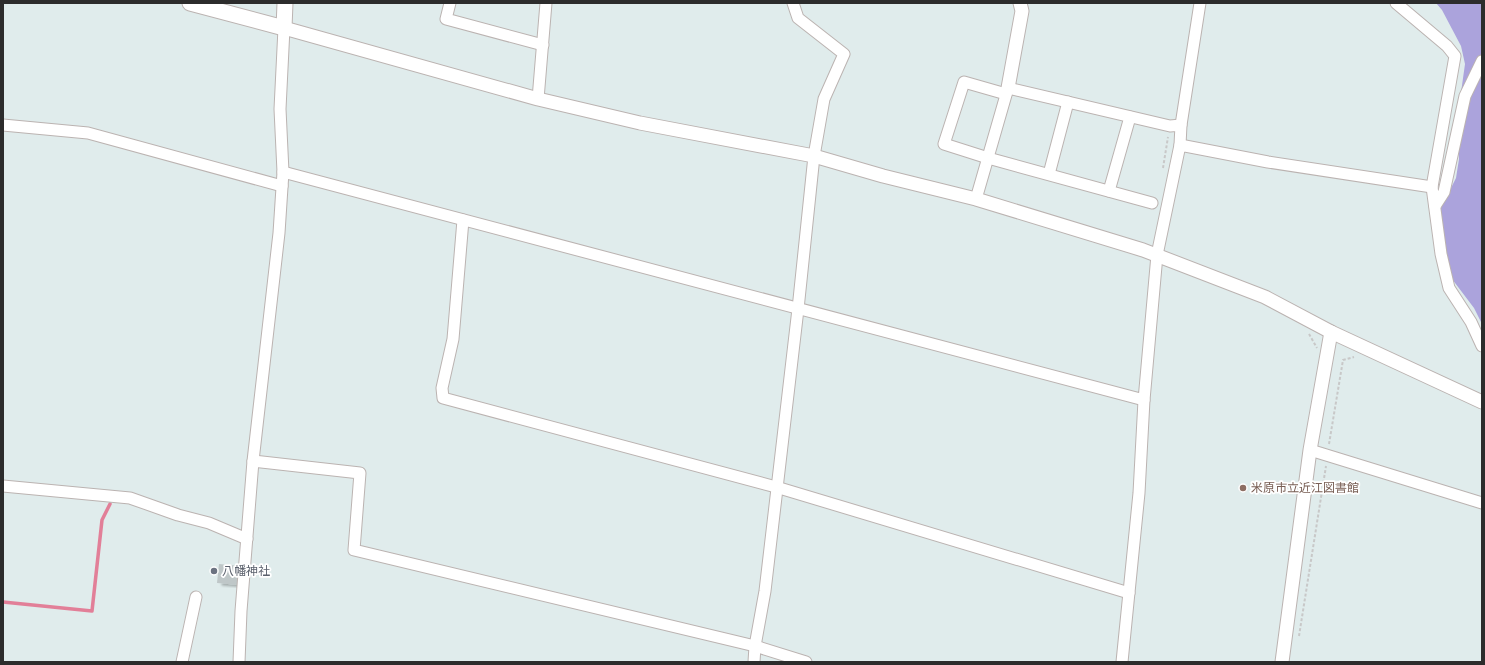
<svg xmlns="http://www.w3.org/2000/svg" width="1485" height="665" font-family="'Nunito Sans','Noto Sans JP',sans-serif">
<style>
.green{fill:#aba3dc}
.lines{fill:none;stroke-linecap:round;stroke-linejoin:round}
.stream{stroke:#e27f98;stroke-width:3.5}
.building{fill:#bfc7c8;filter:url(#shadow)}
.minor-casing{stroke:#bbb3b1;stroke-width:13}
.tertiary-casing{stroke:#bbb3b1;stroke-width:15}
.secondary-casing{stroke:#bbb3b1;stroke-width:17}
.path{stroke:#c8c8c8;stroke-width:2;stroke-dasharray:3 2;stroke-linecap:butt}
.minor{stroke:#fff;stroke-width:11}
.tertiary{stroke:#fff;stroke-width:13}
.secondary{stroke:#fff;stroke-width:15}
.education-dot{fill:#8d6e63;stroke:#fff;stroke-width:1.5}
.worship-dot{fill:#6b7280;stroke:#fff;stroke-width:1.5}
.labels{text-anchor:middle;stroke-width:3.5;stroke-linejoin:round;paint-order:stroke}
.education-label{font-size:12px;fill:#785e54;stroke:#fff;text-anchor:start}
.worship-label{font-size:12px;fill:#5b616d;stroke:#fff;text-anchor:start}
</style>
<defs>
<filter id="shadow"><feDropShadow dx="4.5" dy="2.5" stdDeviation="1" flood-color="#0004"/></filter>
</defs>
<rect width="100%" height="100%" fill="#e0ecec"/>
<!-- green -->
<path class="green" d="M1436 3H1482V324L1474 308 1449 275 1438 214 1456 178 1459 159 1457 121 1465 64 1461 46 1442 10Z"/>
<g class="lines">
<!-- stream -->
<path class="stream" d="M3 602 92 611 102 520 110 504"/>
</g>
<!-- building -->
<path class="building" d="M219 564 241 566 240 585 217 583Z"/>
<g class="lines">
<!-- minor casing -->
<g class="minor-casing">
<g id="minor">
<path d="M450 3 446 19 543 45"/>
<path d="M1396 3 1447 46 1455 56 1432 187 1441 254 1449 288 1471 322 1482 346"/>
<path d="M1006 94 964 82 944 144 988 158 1152 203"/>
<path d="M538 99 546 3"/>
<path d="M3 125 88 133 282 186"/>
<path d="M1181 125 1200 3"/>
<path d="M283 172 1144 400 1157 255 1180 145 1268 162 1432 187"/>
<path d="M1049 174 1068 102"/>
<path d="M1109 191 1130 117"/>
<path d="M976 199 1008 88 1170 126 1181 125 1180 145"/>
<path d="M1435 206 1444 192 1465 96 1482 61"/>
<path d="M463 220 453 339 442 388 443 398 776 487 1129 593"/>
<path d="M1310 450 1482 503"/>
<path d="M253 461 360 473 354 550 755 646 806 662"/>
<path d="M3 486 130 498 178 515 209 523 247 539"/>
<path d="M182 662 196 597"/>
<path d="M239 662 241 611 253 461 279 233 283 172 280 109 284 28"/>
<path d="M754 662 755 646 765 591 798 309 814 156 824 99 844 54 798 18 793 3"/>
<path d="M1122 662 1139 493 1144 400"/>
</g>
</g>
<!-- tertiary casing -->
<g class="tertiary-casing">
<g id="tertiary">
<path d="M284 28 538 99 640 123 814 156 883 176 976 199 1143 250 1265 297 1331 332 1482 402"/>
<path d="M1008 88 1022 11 1020 3"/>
<path d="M1282 662 1310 450 1331 332"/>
</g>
</g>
<!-- secondary casing -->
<g class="secondary-casing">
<path id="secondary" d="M190 3 284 28 285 3"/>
</g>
<!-- path -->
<g class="path">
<path d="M1163 168 1168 137"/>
<path d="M1309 334 1317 348"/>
<path d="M1329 444 1343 360 1354 357"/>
<path d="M1299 636 1326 466"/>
</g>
<!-- minor -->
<use href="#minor" class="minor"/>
<!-- tertiary -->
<use href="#tertiary" class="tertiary"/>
<!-- secondary -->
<use href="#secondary" class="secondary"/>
</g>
<!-- markers -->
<circle class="education-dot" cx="1243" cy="488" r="4"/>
<circle class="worship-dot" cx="214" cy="571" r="4"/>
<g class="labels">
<!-- education labels -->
<g class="education-label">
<text x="1251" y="492">米原市立近江図書館</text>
</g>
<!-- worship labels -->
<g class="worship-label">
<text x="222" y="575">八幡神社</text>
</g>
</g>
<!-- border -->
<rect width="1485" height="665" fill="none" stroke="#2c2c2c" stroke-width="8"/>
</svg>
